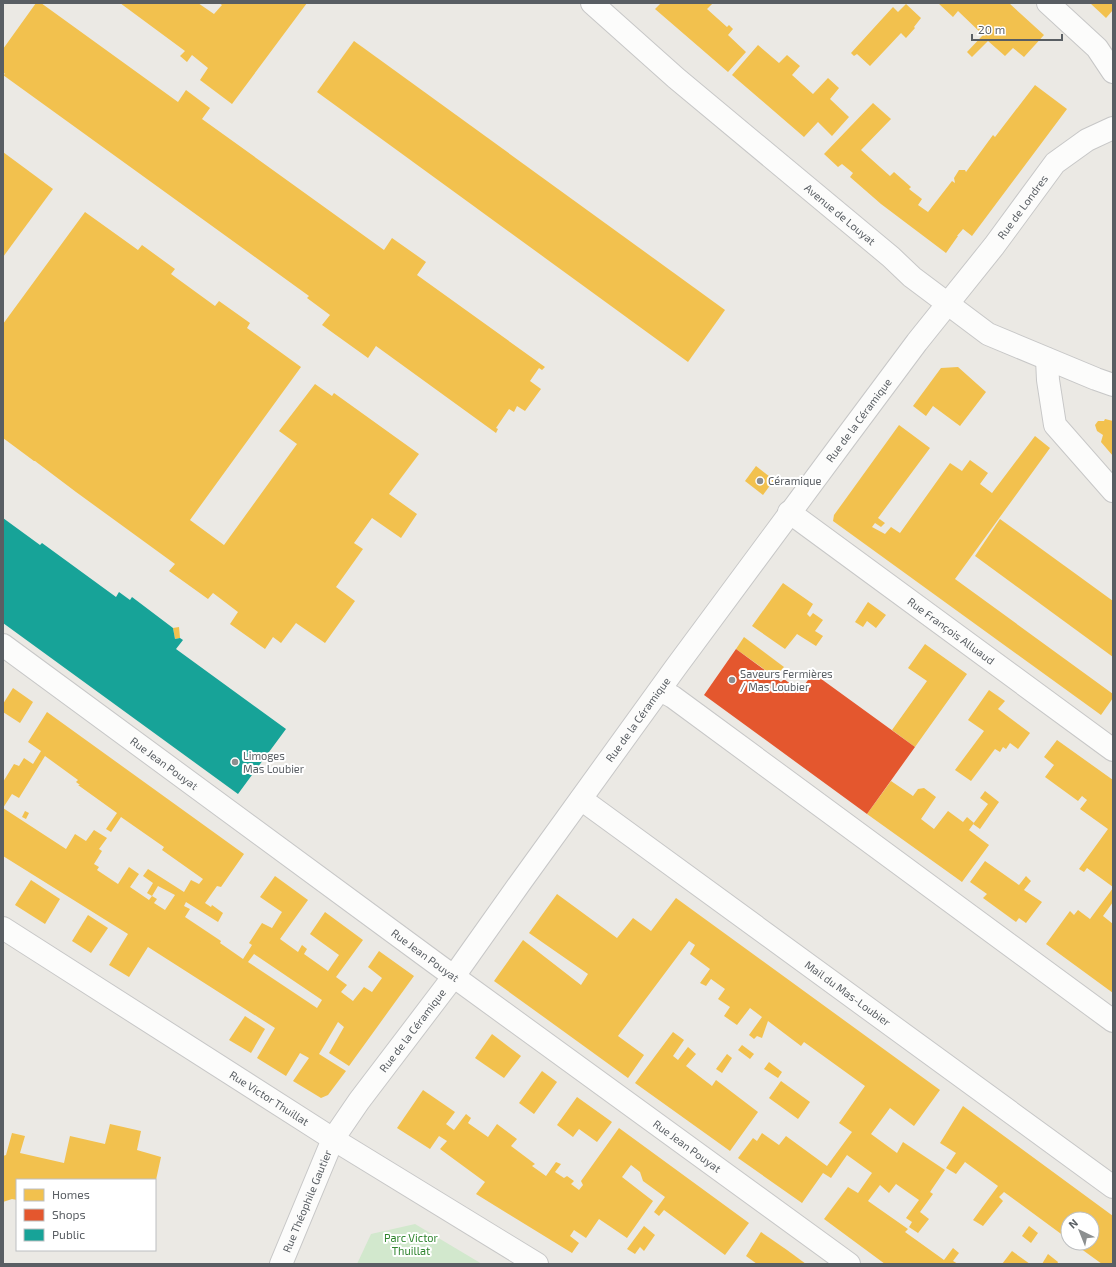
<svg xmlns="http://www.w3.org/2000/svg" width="1116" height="1267" font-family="'Exo 2',sans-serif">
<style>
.green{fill:#d2e8cd}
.homes{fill:#f2c14e;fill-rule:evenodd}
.shops{fill:#e4572e}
.public{fill:#17a398}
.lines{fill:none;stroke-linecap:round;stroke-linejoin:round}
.street-casing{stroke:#c7c7c7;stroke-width:24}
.street{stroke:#fcfcfb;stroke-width:22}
.poi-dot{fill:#8c8f90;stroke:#fff;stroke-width:1.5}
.labels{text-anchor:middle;stroke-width:4;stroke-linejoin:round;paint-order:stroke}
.street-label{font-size:11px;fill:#595e63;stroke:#fff}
.poi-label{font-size:11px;fill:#595e63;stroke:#fff;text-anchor:start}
.park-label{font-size:11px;fill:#30852f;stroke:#fff}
</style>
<rect width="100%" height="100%" fill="#ebe9e4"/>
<!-- green -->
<path class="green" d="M415 1224 482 1264H357L371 1234Z"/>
<!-- homes -->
<g class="homes">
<path d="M36 3H41L178 102 186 90 210 108 202 119 384 250 392 238 426 262 417 275 545 367 542 370 539 368 530 381 541 389 525 411 517 406 514 412 509 409 496 428 498 429 496 433 376 346 368 358 322 325 330 315 307 298 309 296 3 75 5 74 3 72V49Z"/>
<path d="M120 3H198L214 14 222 5 219 3H307L232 104 200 80 208 68 192 55 187 62 180 56 185 51Z"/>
<path d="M661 3H713L707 9 727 27 729 25 733 29 728 35 746 52 728 72 655 9Z"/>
<path d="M938 3H1009L1044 35 1024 57 1013 48 1005 56 988 41 972 57 967 52 983 35 958 11 953 17Z"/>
<path d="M1090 3H1113V10L1106 18Z"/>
<path d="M906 4 921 18 914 27 915 28 906 38 901 33 870 66 857 54 854 56 851 53 893 7 898 12Z"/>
<path d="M354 41 725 310 688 362 317 92Z"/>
<path d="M758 45 779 63 787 55 800 66 792 75 813 94 828 78 839 88 830 99 849 117 832 136 818 122 804 137 732 75Z"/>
<path d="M1035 85 1067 109 972 236 963 229 957 236H958L946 253 881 204 850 177 853 173 842 164 838 167 824 154 873 103 891 119 861 150 890 176 894 172 911 187 909 189 922 199 918 205 928 212 952 181 955 183 954 178 959 170H965L966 172 993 135 995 137Z"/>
<path d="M3 152 53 189 3 257Z"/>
<path d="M85 212 138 250 142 245 175 269 171 274 215 306 219 301 250 323 247 328 301 367 190 520 224 545 297 444 279 431 315 384 332 396 334 393 419 454 389 494 417 514 401 538 372 518 354 543 363 549 336 587 355 601 325 643 296 623 281 643 273 637 265 649 230 624 238 612 213 593 208 599 169 571 175 564 76 492 35 461H34L3 438V324Z"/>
<path d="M958 367 986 392 960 426 933 406 926 416 913 406 941 368Z"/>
<path d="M1105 419 1113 421V456L1101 442 1103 435 1097 431 1095 425 1098 421H1104Z"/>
<path d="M899 425 930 448 878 518 885 523 881 527 875 523 872 527 885 534 891 527 900 533 950 463 962 471 970 460 988 473 980 484 992 493 1035 436 1050 448 955 579 1113 694V698L1101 715 833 521 834 515 842 504Z"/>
<path d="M756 466 774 480 763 495 745 481Z"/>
<path d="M1000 519 1113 601V657L975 556Z"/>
<path d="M783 583 813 604 807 614 810 617 813 613 823 620 815 631 823 636 816 646 797 634 785 649 752 626Z"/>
<path d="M868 602 886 615 876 628 867 621 863 627 855 622Z"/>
<path d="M179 627 180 638 175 639 173 628Z"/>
<path d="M744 637 784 667 775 677 736 649Z"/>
<path d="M925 644 967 674 915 747 892 730 927 681 908 668Z"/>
<path d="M13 688 33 702 20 723 3 712V704Z"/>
<path d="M989 690 1005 701 998 709 1030 733 1018 749 1010 743 1006 749 1003 747 1000 752 995 749 971 781 955 770 984 731 968 720Z"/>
<path d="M47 712 244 854 221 887 217 886 205 903 211 907 212 905 223 913 218 922 186 902 184 906 190 909 185 917 221 941 220 943 243 959 252 945 249 943 262 923 272 928 282 912 260 897 275 876 308 900 280 939 298 952 302 945 307 949 304 954 328 971 339 955 310 934 325 912 363 940 336 977 347 985 341 992 353 1001 364 987 372 992 382 978 368 967 379 951 414 976 349 1066 329 1053 344 1027 338 1022 319 1054 346 1071 328 1095 321 1098 293 1081 309 1058 300 1053 286 1076 257 1058 275 1028 148 947 129 977 109 965 128 934 3 856V791L4 790 3 782 14 764 19 766 24 758 33 764 41 751 28 742ZM45 756 78 780 76 782 80 785H78L117 813 106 829 111 832 121 817 164 847 162 850 203 879 199 884 191 880 184 892 148 869 143 876 153 883 147 893 152 896 158 886 175 895 165 910 154 903 157 899 152 896 149 900 130 887 139 874 129 867 118 884 97 870 99 867 94 864 102 851 99 849 107 838 94 830 86 841 75 834 66 849 3 808 12 794 19 798ZM254 954 322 1000 317 1008 248 962Z"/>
<path d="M1057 740 1113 780V887L1087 868 1084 872 1079 869 1108 829 1080 809 1087 800 1082 796 1078 801 1045 777 1054 765 1044 757Z"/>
<path d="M891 781 913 796 918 789 924 788 936 797 921 819 934 829 948 811 963 822 967 817 974 823 969 830 989 845 962 882 867 814Z"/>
<path d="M985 791 999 802 980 829 973 824 988 804 980 798Z"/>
<path d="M25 811 29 813 26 819 22 817Z"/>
<path d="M985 861 1019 885 1026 876 1031 881 1024 890 1042 902 1026 923 1019 918 1016 922 983 898 987 894 970 882Z"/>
<path d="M31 880 60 899 45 924 15 905Z"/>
<path d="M1113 888V902L1103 916 1113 924V993L1046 944 1070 911 1074 915 1078 910 1090 919Z"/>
<path d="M557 894 617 938 633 918 651 931 676 898 940 1090 914 1126 890 1108 871 1134 897 1153 903 1142 945 1170 930 1192 933 1194 920 1212 929 1219 918 1233 909 1227 912 1222 906 1218 919 1200 896 1184 889 1193 880 1185 868 1201 908 1229 905 1232 944 1260 953 1248 959 1253 953 1261 958 1264H885L824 1219 848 1187 858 1193 872 1173 847 1155 831 1178 823 1173 802 1203 738 1158 753 1138 757 1141 762 1133 779 1145 786 1136 827 1166 852 1132 839 1123 865 1086 804 1042 801 1046 768 1021 762 1038 757 1036 754 1039 749 1035 762 1017 750 1008 737 1025 724 1016 730 1007 718 999 725 989 711 979 706 986 700 983 710 969 690 954 695 945 689 941 618 1036 644 1055 628 1078 494 981 523 940 581 985 588 974 529 933Z"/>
<path d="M88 915 108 928 91 953 72 941Z"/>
<path d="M245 1016 265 1029 251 1053 229 1040Z"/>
<path d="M673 1032 684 1040 673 1056 678 1060 688 1047 696 1054 686 1066 712 1086 716 1080 758 1112 730 1151 635 1083Z"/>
<path d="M492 1034 521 1056 504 1078 475 1058Z"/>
<path d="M742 1045 754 1054 750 1059 738 1050Z"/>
<path d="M727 1054 732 1058 722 1073 716 1069Z"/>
<path d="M769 1062 782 1072 778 1078 764 1069Z"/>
<path d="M542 1071 557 1082 534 1114 519 1103Z"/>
<path d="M781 1081 810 1102 798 1119 769 1098Z"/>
<path d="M423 1090 455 1112 446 1124 454 1130 466 1114 471 1118 468 1123 488 1137 497 1124 517 1139 511 1146 535 1164 532 1166 546 1176 556 1162 561 1164 555 1172 564 1178 567 1176 574 1181 571 1184 579 1190 583 1185 581 1181 619 1128 749 1223 725 1255 664 1210 659 1216 654 1212 665 1197 643 1181 640 1172 631 1165 622 1177 653 1201 627 1238 599 1219 586 1238 574 1230 570 1236 579 1243 572 1253 476 1194 485 1182 440 1149 447 1141 439 1136 430 1149 397 1128Z"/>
<path d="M577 1097 612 1122 597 1142 579 1129 573 1137 557 1125Z"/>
<path d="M963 1106 1113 1216V1264H1102L1073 1243H1092V1219H1068V1239L1004 1192 999 1197 1003 1201 983 1226 973 1220 998 1186 965 1162 956 1174 946 1168 956 1153 940 1143Z"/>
<path d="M110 1124 141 1131 137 1150 161 1157 156 1180H17V1200L12 1199 3 1202V1156L6 1155 12 1133 25 1136 20 1153 64 1163 70 1136 105 1144Z"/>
<path d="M644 1226 655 1235 644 1251 640 1247 635 1254 627 1249Z"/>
<path d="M1029 1226 1038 1233 1031 1243 1022 1236Z"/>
<path d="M761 1232 787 1250 806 1264H757L746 1256Z"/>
<path d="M1012 1251 1030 1264H1002Z"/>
<path d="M1048 1254 1058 1262 1057 1264H1042Z"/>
</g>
<!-- shops -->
<path class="shops" d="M736 649 781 682 784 679 800 691 813 673 915 747 867 814 704 695Z"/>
<!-- public -->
<path class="public" d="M3 518 40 545 42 543 116 597 119 592 130 600 132 597 173 628 175 639 180 638 183 640 176 649 286 729 238 794 3 623Z"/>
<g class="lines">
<!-- street casing -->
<g class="street-casing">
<g id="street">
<path id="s1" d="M592 3 676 78 891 257 912 277 988 334 1096 379 1113 385"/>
<path d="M1048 3 1097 48 1113 72"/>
<path d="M1047 359 1048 380 1055 425 1113 491"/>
<path id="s2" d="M789 512 1113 750"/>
<path id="s3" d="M3 645 438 965 849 1264"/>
<path d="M660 690 673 697 1113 1021"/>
<path id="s4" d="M581 799 1113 1187"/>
<path id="s5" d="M3 928 333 1139 537 1264"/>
<path id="s6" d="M281 1264 333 1139 359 1101 454 976 520 883 676 667 844 440 917 342 994 246 1055 163 1087 140 1113 128"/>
</g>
</g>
<!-- street -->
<use href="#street" class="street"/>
</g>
<!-- markers -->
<g class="poi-dot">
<circle cx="760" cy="481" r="4"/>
<circle cx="732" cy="680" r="4"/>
<circle cx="235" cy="762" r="4"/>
</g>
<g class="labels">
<!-- street labels -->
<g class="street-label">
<text dy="4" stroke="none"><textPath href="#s6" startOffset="1295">Rue de Londres</textPath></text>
<text dy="4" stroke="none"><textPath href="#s1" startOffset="326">Avenue de Louyat</textPath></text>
<text dy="4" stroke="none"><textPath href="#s6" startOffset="1026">Rue de la Céramique</textPath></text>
<text dy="4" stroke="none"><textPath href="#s2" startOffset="201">Rue François Alluaud</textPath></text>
<text dy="4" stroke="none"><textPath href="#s6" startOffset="654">Rue de la Céramique</textPath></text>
<text dy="4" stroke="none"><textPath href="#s3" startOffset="200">Rue Jean Pouyat</textPath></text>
<text dy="4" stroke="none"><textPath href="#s3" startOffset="524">Rue Jean Pouyat</textPath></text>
<text dy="4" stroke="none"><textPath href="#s4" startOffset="330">Mail du Mas-Loubier</textPath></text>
<text dy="4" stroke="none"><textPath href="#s6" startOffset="270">Rue de la Céramique</textPath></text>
<text dy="4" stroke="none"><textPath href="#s5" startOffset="316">Rue Victor Thuillat</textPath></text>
<text dy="4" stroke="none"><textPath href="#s3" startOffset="848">Rue Jean Pouyat</textPath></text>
<text dy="4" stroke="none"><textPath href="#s6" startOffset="68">Rue Théophile Gautier</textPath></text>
</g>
<!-- poi labels -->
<g class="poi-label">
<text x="768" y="485">Céramique</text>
<text x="740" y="678">Saveurs Fermières<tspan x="740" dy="13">/ Mas Loubier</tspan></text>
<text x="243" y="760">Limoges<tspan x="243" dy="13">Mas Loubier</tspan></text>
</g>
<!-- park labels -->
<g class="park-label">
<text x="411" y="1242">Parc Victor<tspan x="411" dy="13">Thuillat</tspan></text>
</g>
</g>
<!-- border -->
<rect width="1116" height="1267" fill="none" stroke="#595e63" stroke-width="8"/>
<!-- legend -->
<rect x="16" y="1179" width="140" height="72" fill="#ffffff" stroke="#bdbfc1"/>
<rect x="24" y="1189" width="20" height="12" fill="#f2c14e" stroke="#bdbfc1"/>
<text x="52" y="1199" font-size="12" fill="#595e63">Homes</text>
<rect x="24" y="1209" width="20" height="12" fill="#e4572e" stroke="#bdbfc1"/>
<text x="52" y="1219" font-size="12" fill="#595e63">Shops</text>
<rect x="24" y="1229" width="20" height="12" fill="#17a398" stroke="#bdbfc1"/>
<text x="52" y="1239" font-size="12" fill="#595e63">Public</text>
<!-- north arrow -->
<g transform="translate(1080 1231) rotate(317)"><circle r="19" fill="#ffffff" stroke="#bdbfc1"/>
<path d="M0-3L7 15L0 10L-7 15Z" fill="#8c8f90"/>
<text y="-6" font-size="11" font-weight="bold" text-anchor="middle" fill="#595e63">N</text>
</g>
<!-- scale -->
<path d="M972 34v6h90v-6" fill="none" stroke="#595e63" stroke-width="2"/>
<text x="978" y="34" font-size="12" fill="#595e63" stroke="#ffffff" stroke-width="3" paint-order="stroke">20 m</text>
</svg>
